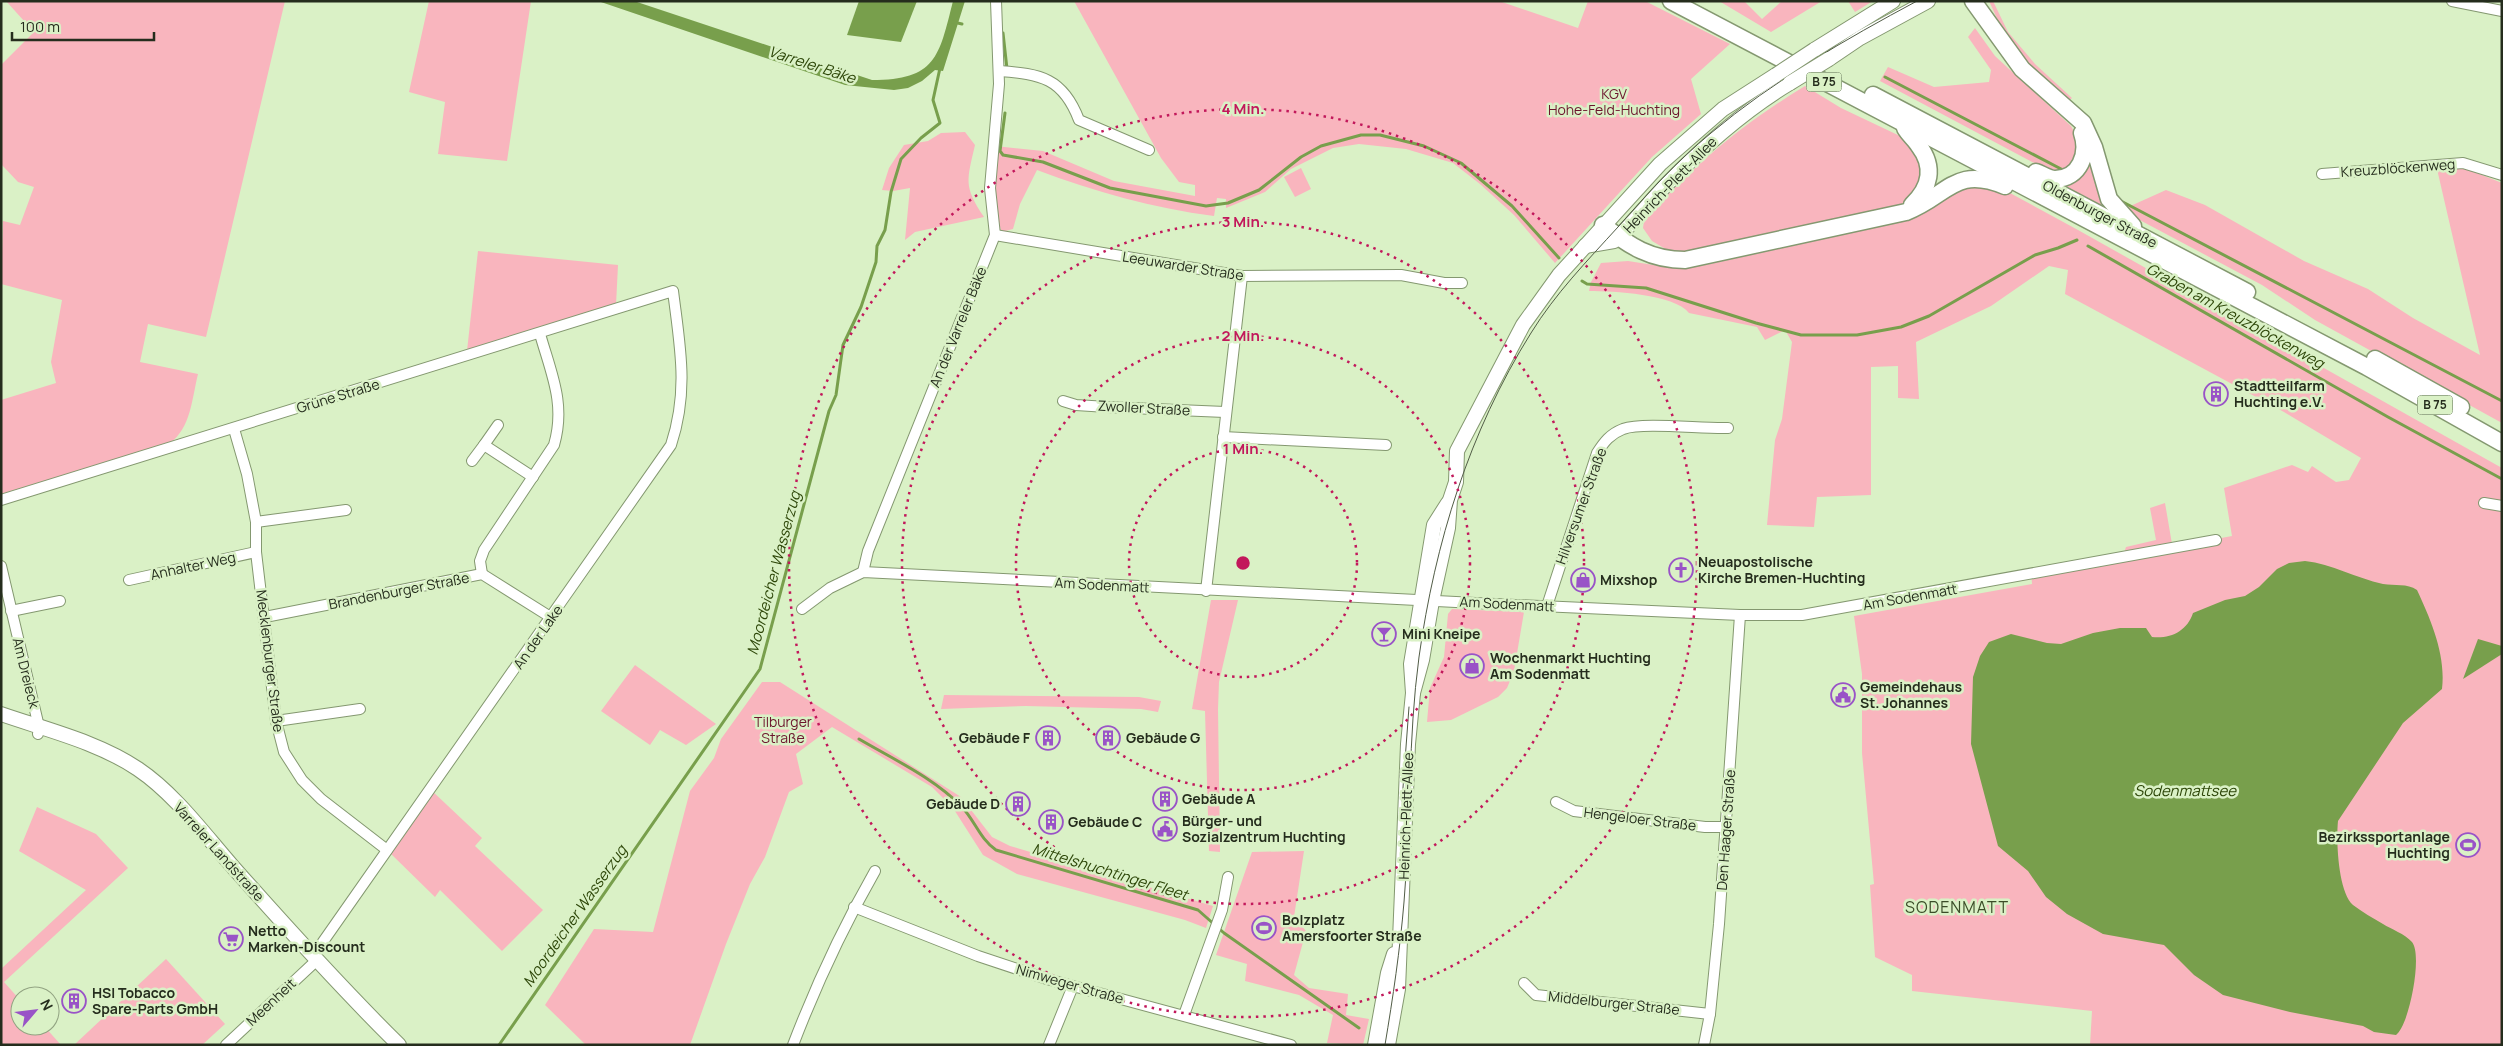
<svg xmlns="http://www.w3.org/2000/svg" width="2503" height="1046" font-family="Manrope,sans-serif">
<style>
.green{fill:#f9b5be}
.water{fill:#789f4c}
.lines{fill:none;stroke-linecap:round;stroke-linejoin:round}
.stream{stroke:#789f4c;stroke-width:3}
.minor-casing{stroke:#849870;stroke-width:12}
.secondary-casing{stroke:#849870;stroke-width:16}
.trunk-casing{stroke:#849870;stroke-width:19}
.minor{stroke:#fff;stroke-width:10}
.secondary{stroke:#fff;stroke-width:14}
.trunk{stroke:#fff;stroke-width:16}
.tram{stroke:#515c46;stroke-width:1}
.secondary-bridge-casing{stroke:#849870;stroke-width:16;stroke-linecap:butt}
.secondary-bridge{stroke:#fff;stroke-width:14}
.ring{fill:none;stroke:#c2185b;stroke-width:2.5;stroke-dasharray:2.5 5}
.labels{text-anchor:middle;stroke-width:5;stroke-linejoin:round;paint-order:stroke}
.shield{fill:#daf1c6;stroke:#5b6850;stroke-width:1}
.shield-label{font-size:12px;font-weight:bold;fill:#252d1d}
.park-label{font-size:14px;fill:#6c152d;stroke:#daf1c6}
.street-label{font-size:14px;fill:#252d1d;stroke:#daf1c6}
.poi-label{font-size:14px;font-weight:bold;fill:#252d1d;stroke:#daf1c6;text-anchor:start}
.water-label{font-size:15px;font-style:italic;fill:#2d4608;stroke:#daf1c6}
.quarter-label{font-size:16px;letter-spacing:1px;fill:#3b4d28;stroke:#daf1c6}
.centre{fill:#c2185b;stroke:#daf1c6;stroke-width:2.5}
.ring-label{font-size:15px;text-anchor:middle;font-weight:bold;fill:#c2185b;stroke:#daf1c6;stroke-width:5;stroke-linejoin:round;paint-order:stroke}
</style>
<rect width="100%" height="100%" fill="#daf1c6"/>
<!-- green -->
<g class="green">
<path d="M6 1H285L206 337 148 324 140 362 198 374C192 398 191 428 170 443L1 494V400L56 383 51 362 62 300 1 284 3 221 20 225 34 187 18 182 1 164V65L34 32Z"/>
<path d="M429 1H531L507 161 438 154 445 102 409 92Z"/>
<path d="M1074 1H1499L1578 28 1588 1H1645L1730 44 1691 79 1701 114 1652 157 1555 263 1514 215 1480 184 1453 163 1406 149 1359 144 1333 148 1291 169 1265 192 1226 208V199L1217 198 1214 216C1153 208 1095 192 1037 170L1020 204 1013 229 1001 232 993 189 995 146 1043 151 1114 181 1195 196V185L1179 182 1161 158Z"/>
<path d="M1719 1H1744L1762 19 1782 1H1822L1771 32Z"/>
<path d="M1848 1H1873L1855 12Z"/>
<path d="M1989 1H1993L2008 32 2035 64 2072 98 2068 101 2034 73 2001 27Z"/>
<path d="M1975 28 1995 56 2071 126 2078 139V158L2067 170 2053 173 1880 81 1888 67 1934 87 1989 82 1991 70 1968 37Z"/>
<path d="M1805 86 1841 108 1900 136 1911 144 1918 155 1924 178 1907 201 1894 208 1674 254 1652 241 1643 228 1644 221C1693 165 1741 125 1805 86Z"/>
<path d="M965 132 975 145C967 180 963 186 984 217L915 232 905 240 910 188 893 191 882 190 889 168 904 145 928 141 941 133Z"/>
<path d="M2089 157 2116 217 2056 185Z"/>
<path d="M2462 167 2502 183V423L2315 320 2262 285 2134 217 2126 208 2166 190 2205 205 2304 261 2368 289 2413 318 2480 355 2437 169Z"/>
<path d="M1301 168 1311 189 1295 197 1284 177Z"/>
<path d="M1986 184 2010 193 2078 230 2502 468V1045H2090L2092 1011 1912 991V975L1875 957 1870 885 1874 884 1862 753V674L1854 616 2032 584 2031 570 2124 553 2126 547 2156 540 2150 508 2165 503 2172 544 2200 542 2232 536 2224 488 2292 465 2308 472 2312 466 2336 482 2349 480 2361 458 2284 412 2065 294 2068 270 2049 266 1991 306 1916 342 1919 399 1898 398V366L1871 367V495L1817 497 1814 527 1767 525 1775 440 1782 419 1792 342 1785 330 1765 340 1757 327 1689 313C1674 294 1613 291 1589 291L1591 282 1601 263 1628 261 1679 269 1705 265 1906 221 1968 185Z"/>
<path d="M478 251 618 265 616 305 467 351Z"/>
<path d="M1211 600H1238L1219 682 1218 709 1220 852 1209 851 1205 711 1192 709Z"/>
<path d="M1452 609 1524 612 1514 671 1507 688 1498 697 1451 720 1427 722 1430 688 1444 657 1448 614Z"/>
<path d="M635 665 716 724 686 745 660 730 650 745 601 711Z"/>
<path d="M762 682H780L961 797 992 837 1010 846 1213 906 1206 928 1185 920 1017 874 983 855 953 808 932 787 832 727 796 754 803 784 789 792 765 857 750 884 726 944 690 1045H586L545 1005 594 929 653 932 690 791 714 758 721 739Z"/>
<path d="M944 695 1139 697 1161 701 1158 712 1141 709 1026 706 941 709Z"/>
<path d="M430 789 482 838 475 846 543 910 502 951 440 890 435 897 387 850Z"/>
<path d="M37 807 96 834 128 868 4 982 20 1000V1026H44L61 1045H1V969L86 890 19 851Z"/>
<path d="M1304 851 1294 917 1306 931 1294 975 1309 988 1348 994 1346 1015 1369 1019 1363 1045 1327 1043 1333 1015 1299 995 1245 981 1247 964 1216 955 1252 852Z"/>
<path d="M166 959 225 1024 202 1045H74Z"/>
</g>
<!-- water -->
<g class="water">
<path d="M598 1H634L872 80C936 80 939 57 953 1H965L943 71 935 70 922 81 908 88 894 90 845 85Z"/>
<path d="M859 1H917L901 42 847 35Z"/>
<path d="M2305 561C2332 564 2356 578 2383 584 2395 586 2407 583 2417 590 2431 620 2446 655 2442 689L2403 723 2338 821C2336 841 2338 891 2353 905 2362 912 2373 918 2383 924 2391 929 2405 934 2412 942 2423 955 2409 1026 2396 1035L2374 1032 2363 1026 2290 1012 2223 995 2194 975 2164 945 2103 934 2067 914 2046 897 2028 871 1998 846 1971 744 1973 677 1980 656 1989 642 2011 634 2047 643 2061 644 2093 633 2120 628H2146L2152 637C2171 639 2187 631 2193 613L2225 600 2245 596 2259 587 2277 569 2289 563Z"/>
<path d="M2478 639 2502 646V654L2463 679Z"/>
</g>
<g class="lines">
<!-- stream -->
<g class="stream">
<path d="M953 22 962 24"/>
<path d="M1003 33 1007 69"/>
<path d="M1885 77 2063 170"/>
<path d="M1005 113 1000 151 1003 155 1043 162 1110 188 1206 206 1228 203 1259 190 1301 157 1321 146 1361 135H1380L1424 146 1461 163 1512 206 1559 258"/>
<path d="M2119 200 2502 401"/>
<path d="M2088 246 2388 417 2502 479"/>
<path d="M1582 281 1587 284 1646 288 1756 323 1801 335H1857L1901 327 1929 316 2035 255 2058 248 2077 240"/>
<path d="M859 739C893 759 934 778 962 807 975 821 980 839 996 850L1198 910 1224 933 1359 1028"/>
<path d="M499 1045 760 669 829 411 836 395 843 345 861 307 876 262 877 246 885 230 891 192 901 159 921 138 940 123 933 100 940 68"/>
</g>
<!-- minor casing -->
<g class="minor-casing">
<g id="minor">
<path d="M2452 1 2502 11"/>
<path d="M999 71C1041 74 1063 78 1079 120L1149 150"/>
<path d="M2322 174 2463 163 2502 175"/>
<path d="M995 235 1242 276 1401 275 1444 283H1462"/>
<path d="M1063 401 1076 405 1107 407 1225 412"/>
<path d="M498 425 484 445 533 477"/>
<path d="M234 429 247 474 256 522V552L276 721 284 752 302 780 321 799 387 850"/>
<path d="M1223 437 1386 445"/>
<path d="M472 461 484 445"/>
<path d="M1 500 673 291C680 347 689 390 671 445L313 956"/>
<path d="M2484 503 2502 506"/>
<path d="M256 522 346 510"/>
<path d="M1 566 39 727 38 734"/>
<path d="M863 572 868 551 995 235 990 188 999 84 996 1"/>
<path d="M482 574 480 561 484 550 554 445C566 404 551 373 540 334"/>
<path d="M129 580 256 552"/>
<path d="M1206 591 1242 276"/>
<path d="M1547 606 1597 453C1604 442 1610 434 1623 429 1643 422 1702 429 1728 428"/>
<path d="M802 609 830 588 863 572 1495 604 1740 615H1802L2216 540"/>
<path d="M11 611 60 601"/>
<path d="M265 617 482 574 552 618"/>
<path d="M276 721 360 709"/>
<path d="M1556 802 1574 811 1705 827H1727"/>
<path d="M854 907 978 956 1047 979 1291 1045"/>
<path d="M1524 983 1536 995 1710 1014"/>
<path d="M1184 1015 1222 910 1228 877"/>
<path d="M226 1045 317 960"/>
<path d="M793 1045C816 985 843 927 875 871"/>
<path d="M1049 1045 1073 986"/>
<path d="M1704 1045 1710 1014 1719 924 1740 615"/>
</g>
</g>
<!-- secondary casing -->
<g class="secondary-casing">
<g id="secondary">
<path d="M1814 50 1893 1"/>
<path d="M1829 59 1860 38 1928 1"/>
<path d="M1585 246 1614 241 1618 237C1635 221 1649 203 1665 186 1703 147 1743 111 1790 83"/>
<path d="M1413 693 1422 660 1432 601 1448 528 1450 500 1456 482 1457 451 1523 325 1559 275 1660 164 1723 109 1776 75"/>
<path d="M1 714C47 730 98 742 138 769 175 794 204 834 233 867 287 928 341 988 399 1045"/>
<path d="M1375 1045 1388 973 1394 954"/>
<path d="M1388 1045 1398 989 1408 744 1413 693 1411 664 1434 525 1448 503"/>
</g>
</g>
<!-- trunk casing -->
<g class="trunk-casing">
<g id="trunk">
<path d="M1671 1 2367 367 2502 443"/>
<path d="M1973 1 2022 69 2083 123 2094 147 2109 199 2133 226"/>
<path d="M1873 95 2247 292"/>
<path d="M1905 128C1909 135 1915 139 1919 146 1935 167 1930 188 1912 205"/>
<path d="M2036 172C2042 174 2049 179 2055 179 2080 179 2089 153 2082 133"/>
<path d="M1603 225C1629 246 1651 260 1685 260L1906 212C1948 196 1954 165 2005 186"/>
<path d="M2375 359 2461 407"/>
</g>
</g>
<!-- minor -->
<use href="#minor" class="minor"/>
<!-- secondary -->
<use href="#secondary" class="secondary"/>
<!-- trunk -->
<use href="#trunk" class="trunk"/>
<!-- tram -->
<g class="tram">
<path d="M1402 801 1409 707"/>
<path d="M1385 1045C1393 997 1400 950 1404 902 1411 821 1408 738 1419 657 1435 543 1469 432 1531 333 1555 294 1587 261 1618 227 1647 194 1677 161 1711 133 1773 81 1846 39 1917 1"/>
</g>
<!-- secondary-bridge casing -->
<g class="secondary-bridge-casing">
<g id="secondary-bridge">
<path d="M1776 75 1814 50"/>
<path d="M1790 83 1829 59"/>
</g>
</g>
<!-- secondary-bridge -->
<use href="#secondary-bridge" class="secondary-bridge"/>
</g>
<!-- distance rings -->
<g class="ring">
<circle cx="1243" cy="563" r="114"/>
<circle cx="1243" cy="563" r="227"/>
<circle cx="1243" cy="563" r="341"/>
<circle cx="1243" cy="563" r="454"/>
</g>
<!-- icons -->
<defs>
<g id="building-ring" transform="scale(1.25)"><circle r="9.5" fill="#daf1c6" stroke="#9953c7" stroke-width="1.5"/><path d="M-4-6H4V6H1V3H-1V6H-4ZM-2.5-4.3h1.7v1.8h-1.7ZM.8-4.3h1.7v1.8H.8ZM-2.5-1h1.7V.8h-1.7ZM.8-1h1.7V.8H.8Z" fill="#9953c7"/></g>
<g id="church-ring" transform="scale(1.25)"><circle r="9.5" fill="#daf1c6" stroke="#9953c7" stroke-width="1.5"/><path d="M-1.2-6h2.4v3.5h3.3v2.4h-3.3V6h-2.4V-.1h-3.3v-2.4h3.3Z" fill="#9953c7"/></g>
<g id="shop-ring" transform="scale(1.25)"><circle r="9.5" fill="#daf1c6" stroke="#9953c7" stroke-width="1.5"/><path d="M-5-2.5h2.3a2.7 3.5 0 0 1 5.4 0H5L5.5 6h-11ZM-1.5-2.5h3a1.5 2.3 0 0 0-3 0Z" fill="#9953c7"/></g>
<g id="bar-ring" transform="scale(1.25)"><circle r="9.5" fill="#daf1c6" stroke="#9953c7" stroke-width="1.5"/><path d="M-6-5H6L.8 .8V4.5H3.5V6h-7V4.5H-.8V.8Z" fill="#9953c7"/></g>
<g id="civic-ring" transform="scale(1.25)"><circle r="9.5" fill="#daf1c6" stroke="#9953c7" stroke-width="1.5"/><path d="M-.6-6.5H3V-4.5H.6V-3L4-1V1h2V6H-6V1h2V-1L-.6-3ZM-1.2 2.5V6h2.4V2.5Z" fill="#9953c7"/></g>
<g id="stadium-ring" transform="scale(1.25)"><circle r="9.5" fill="#daf1c6" stroke="#9953c7" stroke-width="1.5"/><path d="M0-5a6.5 5 0 1 0 0 10a6.5 5 0 1 0 0-10ZM-3.5-1.8h7v3.6h-7Z" fill="#9953c7"/></g>
<g id="supermarket-ring" transform="scale(1.25)"><circle r="9.5" fill="#daf1c6" stroke="#9953c7" stroke-width="1.5"/><path d="M-6-5.5h2.5l.6 2H6L4.5 2H-2.5L-4.4-4H-6ZM-1.5 3.2a1.3 1.3 0 1 0 .1 0ZM3 3.2a1.3 1.3 0 1 0 .1 0Z" fill="#9953c7"/></g>
</defs>
<g fill-rule="evenodd">
<use href="#building-ring" x="2216" y="394"/>
<use href="#church-ring" x="1681" y="570"/>
<use href="#shop-ring" x="1583" y="580"/>
<use href="#bar-ring" x="1384" y="634"/>
<use href="#shop-ring" x="1472" y="666"/>
<use href="#civic-ring" x="1843" y="695"/>
<use href="#building-ring" x="1048" y="738"/>
<use href="#building-ring" x="1108" y="738"/>
<use href="#building-ring" x="1165" y="799"/>
<use href="#building-ring" x="1018" y="804"/>
<use href="#building-ring" x="1051" y="822"/>
<use href="#civic-ring" x="1165" y="829"/>
<use href="#stadium-ring" x="2468" y="845"/>
<use href="#stadium-ring" x="1264" y="928"/>
<use href="#supermarket-ring" x="231" y="939"/>
<use href="#building-ring" x="74" y="1001"/>
</g>
<g class="labels">
<!-- shield labels -->
<g class="shield">
<rect x="1806.5" y="72.5" width="35" height="19" rx="4"/>
<rect x="2417.5" y="395.5" width="35" height="19" rx="4"/>
</g>
<g class="shield-label">
<text x="1824" y="86">B 75</text>
<text x="2435" y="409">B 75</text>
</g>
<!-- park labels -->
<g class="park-label">
<text x="1614" y="99">KGV<tspan x="1614" dy="16">Hohe-Feld-Huchting</tspan></text>
<text x="783" y="727">Tilburger<tspan x="783" dy="16">Straße</tspan></text>
</g>
<!-- street labels -->
<g class="street-label">
<text transform="translate(2398 168) rotate(-4)" y="5">Kreuzblöckenweg</text>
<text transform="translate(1670 185) rotate(-46)" y="5">Heinrich-Plett-Allee</text>
<text transform="translate(2100 214) rotate(28)" y="5">Oldenburger Straße</text>
<text transform="translate(1183 266) rotate(9)" y="5">Leeuwarder Straße</text>
<text transform="translate(958 327) rotate(-68)" y="5">An der Varreler Bäke</text>
<text transform="translate(338 396) rotate(-17)" y="5">Grüne Straße</text>
<text transform="translate(1144 408) rotate(3)" y="5">Zwoller Straße</text>
<text transform="translate(1581 506) rotate(-70)" y="5">Hilversumer Straße</text>
<text transform="translate(193 566) rotate(-12)" y="5">Anhalter Weg</text>
<text transform="translate(1102 585) rotate(3)" y="5">Am Sodenmatt</text>
<text transform="translate(399 591) rotate(-11)" y="5">Brandenburger Straße</text>
<text transform="translate(1910 597) rotate(-10)" y="5">Am Sodenmatt</text>
<text transform="translate(1507 604) rotate(3)" y="5">Am Sodenmatt</text>
<text transform="translate(538 637) rotate(-55)" y="5">An der Lake</text>
<text transform="translate(270 661) rotate(83)" y="5">Mecklenburger Straße</text>
<text transform="translate(26 673) rotate(76)" y="5">Am Dreieck</text>
<text transform="translate(1406 816) rotate(-88)" y="5">Heinrich-Plett-Allee</text>
<text transform="translate(1640 819) rotate(7)" y="5">Hengeloer Straße</text>
<text transform="translate(1726 830) rotate(-86)" y="5">Den Haager Straße</text>
<text transform="translate(219 852) rotate(48)" y="5">Varreler Landstraße</text>
<text transform="translate(1070 984) rotate(16)" y="5">Nimweger Straße</text>
<text transform="translate(271 1002) rotate(-43)" y="5">Meenheit</text>
<text transform="translate(1614 1003) rotate(6)" y="5">Middelburger Straße</text>
</g>
<!-- poi labels -->
<g class="poi-label">
<text x="2234" y="391">Stadtteilfarm<tspan x="2234" dy="16">Huchting e.V.</tspan></text>
<text x="1698" y="567">Neuapostolische<tspan x="1698" dy="16">Kirche Bremen-Huchting</tspan></text>
<text x="1600" y="585">Mixshop</text>
<text x="1402" y="639">Mini Kneipe</text>
<text x="1490" y="663">Wochenmarkt Huchting<tspan x="1490" dy="16">Am Sodenmatt</tspan></text>
<text x="1860" y="692">Gemeindehaus<tspan x="1860" dy="16">St. Johannes</tspan></text>
<text x="1030" y="743" text-anchor="end">Gebäude F</text>
<text x="1126" y="743">Gebäude G</text>
<text x="1182" y="804">Gebäude A</text>
<text x="1000" y="809" text-anchor="end">Gebäude D</text>
<text x="1182" y="826">Bürger- und<tspan x="1182" dy="16">Sozialzentrum Huchting</tspan></text>
<text x="1068" y="827">Gebäude C</text>
<text x="2450" y="842" text-anchor="end">Bezirkssportanlage<tspan x="2450" dy="16">Huchting</tspan></text>
<text x="1282" y="925">Bolzplatz<tspan x="1282" dy="16">Amersfoorter Straße</tspan></text>
<text x="248" y="936">Netto<tspan x="248" dy="16">Marken-Discount</tspan></text>
<text x="92" y="998">HSI Tobacco<tspan x="92" dy="16">Spare-Parts GmbH</tspan></text>
</g>
<!-- water labels -->
<g class="water-label">
<text transform="translate(812 65) rotate(18)" y="5">Varreler Bäke</text>
<text transform="translate(2235 316) rotate(29)" y="5">Graben am Kreuzblöckenweg</text>
<text transform="translate(774 573) rotate(-75)" y="5">Moordeicher Wasserzug</text>
<text x="2185" y="796">Sodenmattsee</text>
<text transform="translate(1110 872) rotate(17)" y="5">Mittelshuchtinger Fleet</text>
<text transform="translate(575 916) rotate(-55)" y="5">Moordeicher Wasserzug</text>
</g>
<!-- quarter labels -->
<g class="quarter-label">
<text x="1957" y="913">SODENMATT</text>
</g>
</g>
<circle cx="1243" cy="563" r="8" class="centre"/>
<g class="ring-label">
<text x="1243" y="114">4 Min.</text>
<text x="1243" y="227">3 Min.</text>
<text x="1243" y="341">2 Min.</text>
<text x="1243" y="454">1 Min.</text>
</g>
<!-- border -->
<rect width="2503" height="1046" fill="none" stroke="#252d1d" stroke-width="5"/>
<!-- north arrow -->
<g transform="translate(35 1011) rotate(62)"><circle r="24" fill="#daf1c6" stroke="#92a382"/>
<path d="M0-4L9 19L0 12L-9 19Z" fill="#9953c7"/>
<text y="-8" font-size="14" font-weight="bold" text-anchor="middle" fill="#252d1d">N</text>
</g>
<!-- scale -->
<path d="M12 32v8h142v-8" fill="none" stroke="#252d1d" stroke-width="2.5"/>
<text x="20" y="32" font-size="15" fill="#252d1d" stroke="#daf1c6" stroke-width="4" paint-order="stroke">100 m</text>
</svg>
